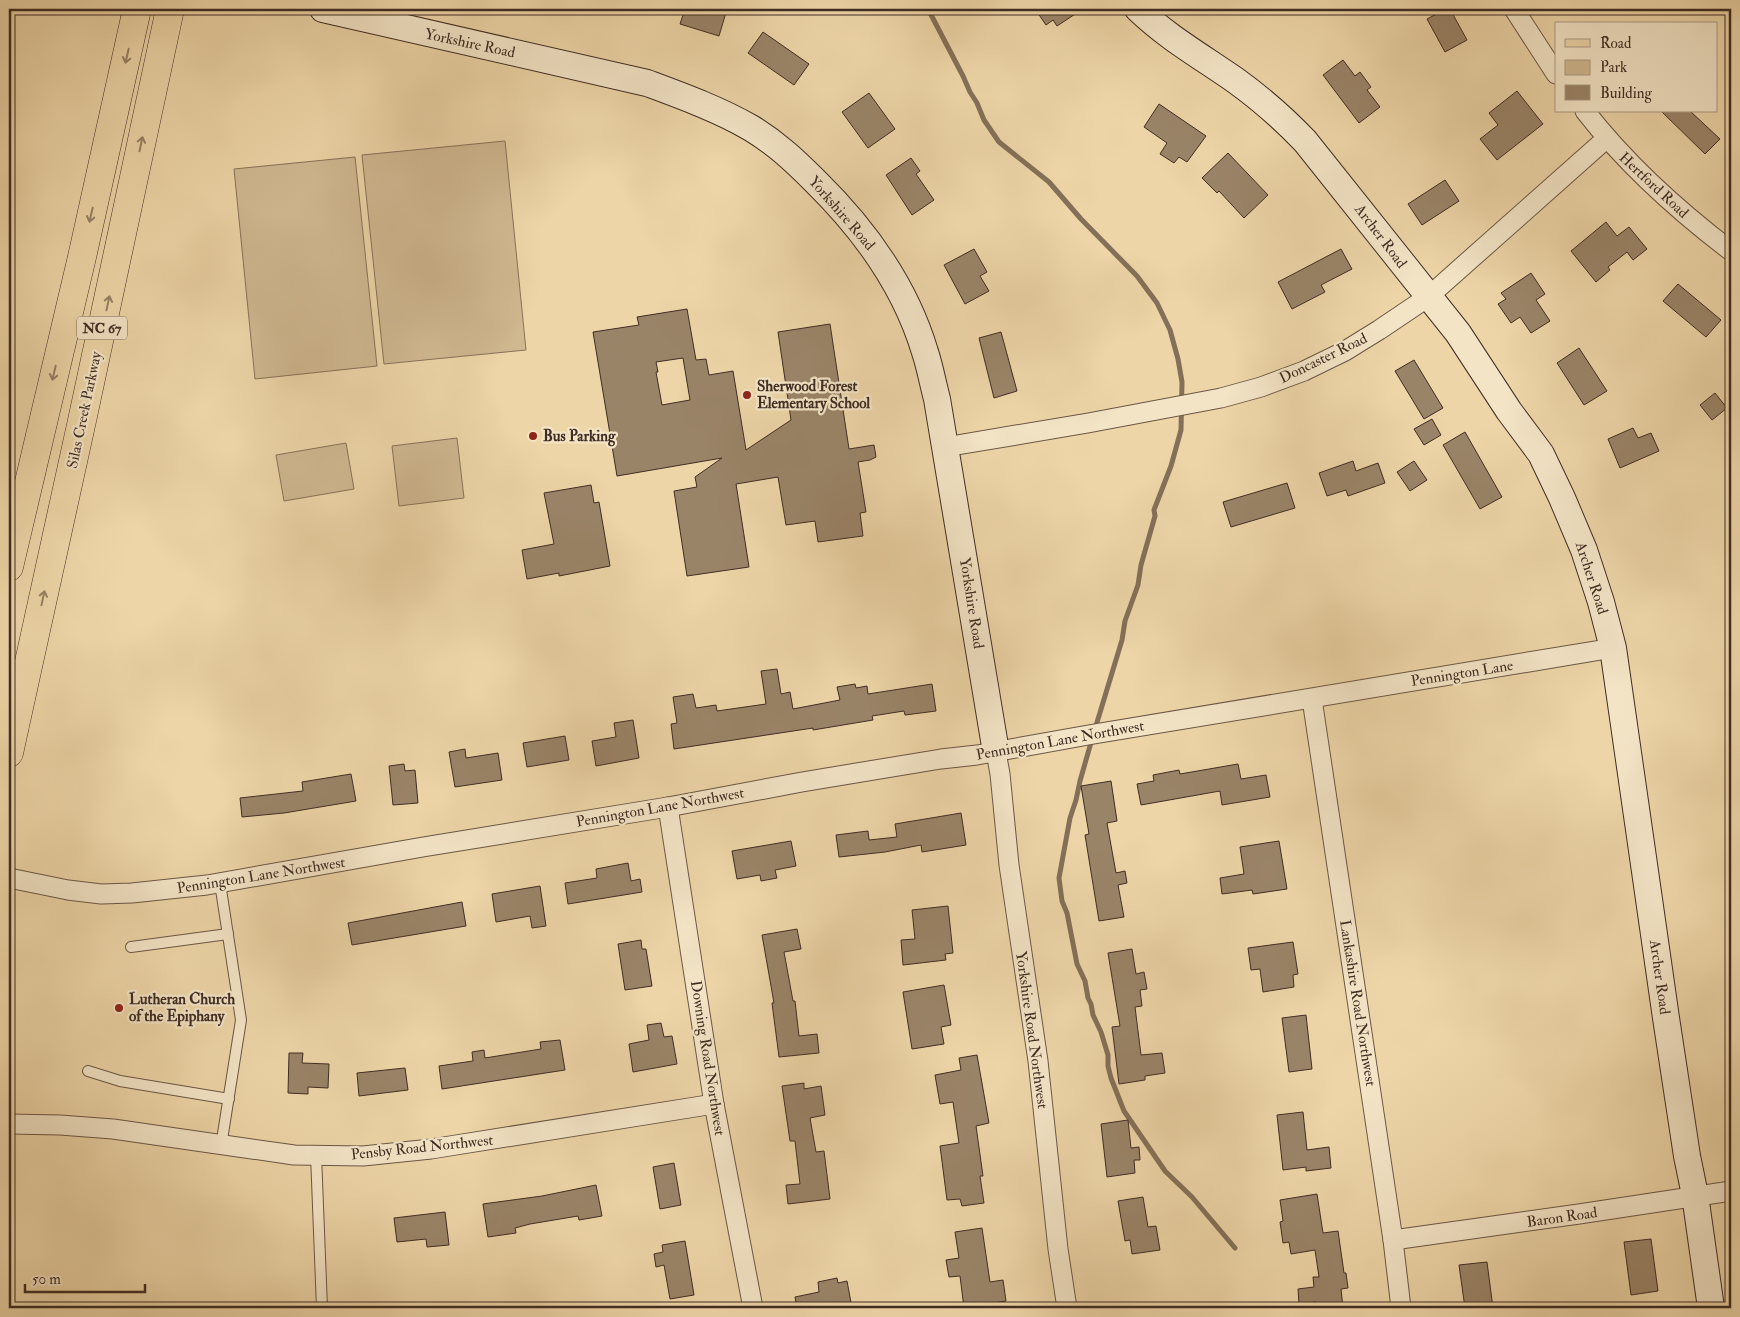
<svg xmlns="http://www.w3.org/2000/svg" width="1740" height="1317" font-family="'IM FELL Double Pica',serif">
<style>
.green{fill:#d0b891;stroke:#88725a}
.lines{fill:none;stroke-linecap:round;stroke-linejoin:round}
.stream{stroke:#847058;stroke-width:5}
.building{fill:#9a8468;stroke:#402d24;fill-rule:evenodd}
.lane-casing{stroke:#6b5745;stroke-width:12}
.street-casing{stroke:#6b5745;stroke-width:21}
.secondary-casing{stroke:#402d24;stroke-width:28}
.primary-casing{stroke:#402d24;stroke-width:29}
.lane{stroke:#f3e4c6;stroke-width:10}
.street{stroke:#f3e4c6;stroke-width:19}
.secondary{stroke:#f3e4c6;stroke-width:26}
.primary{stroke:#edd5a7;stroke-width:28}
.oneway{stroke:#968166}
.poi-dot{fill:#8f2418;stroke:#f3e4c6;stroke-width:2}
.labels{text-anchor:middle;stroke-width:4.5;stroke-linejoin:round;paint-order:stroke}
.shield{fill:#f3e4c6;stroke:#766455;stroke-width:1}
.shield-label{font-size:14px;font-weight:bold;fill:#402d24}
.street-label{font-size:15px;fill:#402d24;stroke:#f3e4c6}
.poi-label{font-size:15px;font-weight:bold;fill:#402d24;stroke:#f3e4c6;text-anchor:start}
</style>
<rect width="100%" height="100%" fill="#edd5a7"/>
<filter id="stains"><feTurbulence type="fractalNoise" baseFrequency=".004" numOctaves="4"/><feColorMatrix values="0 0 0 0 .2 0 0 0 0 .09 0 0 0 0 .02 0 0 0 .5 -.17"/></filter>
<radialGradient id="worn" r=".72"><stop offset=".6" stop-color="#630" stop-opacity="0"/><stop offset="1" stop-color="#630" stop-opacity=".3"/></radialGradient>
<!-- green -->
<g class="green">
<path d="M505 141 526 350 384 364 362 155Z"/>
<path d="M355 157 377 366 255 379 234 169Z"/>
<path d="M457 438 464 498 399 506 392 446Z"/>
<path d="M346 443 354 489 284 501 276 455Z"/>
</g>
<g class="lines">
<!-- stream -->
<g class="stream">
<path d="M928 9 963 76 970 92 977 103 984 120 999 142 1049 182 1081 219 1137 276 1157 303 1170 330 1178 359 1182 382 1181 430 1171 466 1154 510 1155 516 1141 565 1138 585 1125 621 1122 640 1095 729"/>
<path d="M1092 739 1080 781 1076 800 1070 818 1059 878 1062 901 1067 913 1077 964 1085 981 1088 998 1091 1004 1093 1015 1101 1032 1108 1055V1066L1111 1078 1124 1111 1165 1171 1192 1197 1235 1248"/>
</g>
</g>
<!-- building -->
<g class="building">
<path d="M685 9H727L719 36 680 24Z"/>
<path d="M1035 9H1083L1057 26 1053 20 1046 25Z"/>
<path d="M1446 9H1450L1467 40 1445 52 1427 19Z"/>
<path d="M763 32 809 64 794 85 748 53Z"/>
<path d="M1343 60 1355 76 1360 72 1371 87 1367 90 1380 107 1359 123 1323 75Z"/>
<path d="M1517 91 1543 124 1497 160 1480 139 1498 125 1489 113Z"/>
<path d="M869 93 895 129 868 148 842 112Z"/>
<path d="M1159 104 1206 136 1187 162 1179 157 1174 163 1160 154 1167 143 1144 127Z"/>
<path d="M1661 111H1690L1720 139 1705 154Z"/>
<path d="M1228 153 1268 195 1244 218 1219 191 1217 193 1202 178Z"/>
<path d="M911 158 920 171 916 174 934 200 912 215 886 175Z"/>
<path d="M1445 180 1459 201 1422 225 1408 204Z"/>
<path d="M1606 222 1617 236 1629 227 1647 249 1633 260 1627 252 1608 267 1610 270 1596 282 1571 251Z"/>
<path d="M974 249 987 272 980 276 989 291 965 304 944 265Z"/>
<path d="M1341 249 1352 269 1321 285 1325 292 1292 309 1278 282Z"/>
<path d="M1531 273 1545 294 1536 300 1550 321 1531 333 1520 317 1511 323 1498 304 1506 299 1501 293Z"/>
<path d="M1678 284 1721 320 1706 337 1663 301Z"/>
<path d="M687 309 696 360 706 359 709 375 733 371 746 450 791 420 778 332 830 324 849 449 874 445 876 457 870 460 858 462 866 512 860 513 863 536 818 542 815 521 786 525 778 477 736 484 749 567 687 576 674 491 697 487 695 477 722 458 617 476 593 332 639 325 637 317ZM683 358 690 400 662 405 656 372H658L656 362Z"/>
<path d="M1001 332 1017 391 994 398 979 338Z"/>
<path d="M1579 348 1607 391 1584 405 1557 363Z"/>
<path d="M1414 360 1443 408 1424 419 1395 371Z"/>
<path d="M1715 393 1727 408 1712 420 1700 405Z"/>
<path d="M1432 419 1441 435 1424 445 1414 429Z"/>
<path d="M1633 428 1638 438 1651 433 1659 451 1620 468 1608 439Z"/>
<path d="M1465 432 1502 497 1480 509 1443 445Z"/>
<path d="M1353 461 1356 471 1378 463 1385 483 1348 496 1346 490 1327 496 1319 473Z"/>
<path d="M1414 461 1427 480 1410 491 1397 472Z"/>
<path d="M1287 483 1295 508 1231 527 1223 502Z"/>
<path d="M591 485 594 503 599 502 610 566 559 576V573L527 579 522 550 554 544 544 493Z"/>
<path d="M777 669 781 694 790 692 793 709 840 700 837 687 855 684 856 688 867 686 868 694 932 684 936 711 905 715 904 711 872 716 873 720 813 730V728L674 749 671 724 677 723 673 697 693 694 696 708 716 705 717 711 766 704 761 671Z"/>
<path d="M633 720 639 758 596 766 592 741 616 737 614 723Z"/>
<path d="M565 736 569 760 527 767 523 743Z"/>
<path d="M465 749 466 758 498 753 502 780 455 787 449 752Z"/>
<path d="M404 764 405 771 415 770 418 803 393 805 389 766Z"/>
<path d="M1238 764 1241 779 1266 775 1270 797 1222 805 1220 791 1141 805 1137 784 1154 781 1153 775 1179 770 1180 774Z"/>
<path d="M351 774 356 801 284 813 242 817 240 798 303 791 302 782Z"/>
<path d="M1111 781 1117 821 1107 823 1116 873 1125 871 1127 883 1118 885 1124 917 1099 921 1085 835 1089 834 1081 786Z"/>
<path d="M961 813 966 845 922 852 921 845 885 852 839 857 836 835 868 831 869 840 897 837 895 824Z"/>
<path d="M791 841 796 866 775 870 777 878 761 881 760 875 737 879 732 851Z"/>
<path d="M1279 841 1287 889 1253 894 1252 890 1222 894 1220 878 1244 874 1240 847Z"/>
<path d="M628 863 631 881 640 879 642 892 568 904 565 883 597 878 596 869Z"/>
<path d="M540 886 546 926 532 928 530 916 496 922 492 894Z"/>
<path d="M462 902 466 926 352 945 348 923Z"/>
<path d="M948 906 953 953 945 954 946 960 903 965 901 940 915 939 912 910Z"/>
<path d="M797 929 801 949 784 952 793 1001H795L799 1036 817 1034 819 1053 779 1057 772 1003H774L762 935Z"/>
<path d="M641 940 642 949H646L652 986 625 990 618 944Z"/>
<path d="M1293 942 1298 974 1293 975 1294 987 1263 992 1260 969 1251 970 1248 948Z"/>
<path d="M1132 949 1136 974 1144 972 1147 989 1140 990 1142 1006 1135 1007 1141 1055 1162 1053 1165 1073 1145 1076V1080L1119 1084 1112 1027 1120 1026 1108 953Z"/>
<path d="M944 985 951 1025 941 1027 944 1044 912 1049 903 992Z"/>
<path d="M1306 1015 1312 1069 1289 1072 1282 1018Z"/>
<path d="M661 1023 664 1037 672 1036 677 1064 633 1072 629 1044 649 1040 647 1025Z"/>
<path d="M560 1040 565 1070 442 1089 439 1066 473 1061 472 1052 484 1050 485 1058 541 1049 540 1042Z"/>
<path d="M289 1053H303L302 1063 329 1064 328 1088 308 1087V1094L288 1093Z"/>
<path d="M977 1055 989 1123 976 1126 983 1176H980L984 1203 962 1206 960 1199 947 1200 940 1146 959 1143 953 1102 940 1104 935 1075 961 1070 959 1058Z"/>
<path d="M405 1068 408 1090 359 1096 357 1073Z"/>
<path d="M804 1083V1089L821 1086 825 1115 810 1118 816 1152 824 1151 830 1199 788 1204 786 1185 800 1184 795 1141H790L782 1086Z"/>
<path d="M1303 1112 1307 1150 1329 1147 1331 1168 1306 1171V1167L1283 1170 1277 1115Z"/>
<path d="M1128 1120 1131 1148 1139 1147 1140 1160H1134L1135 1173 1107 1177 1101 1124Z"/>
<path d="M674 1163 681 1205 660 1209 653 1167Z"/>
<path d="M596 1185 602 1216 579 1220 578 1216 530 1224 515 1228 516 1233 488 1237 483 1204 542 1196Z"/>
<path d="M1317 1194 1323 1233 1338 1231 1344 1273H1346L1348 1288 1341 1289 1343 1308H1317L1316 1302 1299 1304 1298 1289 1314 1287 1313 1277H1319L1315 1250 1291 1254 1289 1242 1283 1243 1280 1222 1283 1221 1280 1200Z"/>
<path d="M1143 1197 1148 1227 1156 1226 1160 1250 1132 1254 1130 1240 1125 1241 1118 1201Z"/>
<path d="M445 1212 449 1245 427 1247 426 1239 397 1242 394 1218Z"/>
<path d="M982 1228 990 1282 1003 1280 1006 1301 964 1308 960 1276 949 1277 946 1260 959 1258 955 1232Z"/>
<path d="M1651 1239 1658 1291 1631 1295 1624 1242Z"/>
<path d="M685 1241 694 1295 670 1299 664 1265 656 1267 654 1254 663 1252 662 1245Z"/>
<path d="M1487 1262 1493 1308H1465L1459 1265Z"/>
<path d="M837 1278 838 1283 847 1281 852 1308H797L795 1297 819 1292 818 1282Z"/>
</g>
<g class="lines">
<!-- lane casing -->
<g class="lane-casing">
<g id="lane">
<path d="M220 883 241 1020 221 1146"/>
<path d="M131 947 228 934"/>
<path d="M88 1071 120 1081 229 1099"/>
<path d="M316 1155 322 1308"/>
</g>
</g>
<!-- street casing -->
<g class="street-casing">
<g id="street">
<path d="M1514 9 1556 74"/>
<path d="M1585 111C1627 165 1677 210 1731 251"/>
<path d="M945 447 1088 423 1221 398 1261 387 1304 371 1345 351 1379 330 1428 297 1607 138"/>
<path d="M1312 699 1393 1240 1401 1308"/>
<path d="M996 752 1000 774 1009 865 1038 1061 1058 1249 1067 1308"/>
<path d="M668 807 714 1104 753 1308"/>
<path d="M9 878 68 890 101 894 132 893 207 885 423 847 668 807 802 782 941 759 977 755 1094 734 1613 648"/>
<path d="M9 1124 60 1125 113 1129 294 1155 363 1156 431 1149 714 1104"/>
<path d="M1393 1240 1579 1214 1731 1191"/>
</g>
</g>
<!-- secondary casing -->
<g class="secondary-casing">
<g id="secondary">
<path d="M323 9 647 83C682 96 718 109 751 128 776 143 795 161 815 181 864 229 905 285 925 352 930 367 933 384 937 399L996 752"/>
<path d="M1138 9C1167 37 1202 57 1235 80 1260 98 1283 118 1305 141L1458 333 1509 411 1541 454 1562 498 1584 550 1601 602 1613 648 1666 1018 1687 1156 1695 1195 1711 1308"/>
</g>
</g>
<!-- primary casing -->
<g class="primary-casing">
<g id="primary">
<path d="M9 567 82 257 137 9"/>
<path d="M9 753 83 416 170 9"/>
</g>
</g>
<!-- lane -->
<use href="#lane" class="lane"/>
<!-- street -->
<use href="#street" class="street"/>
<!-- secondary -->
<use href="#secondary" class="secondary"/>
<!-- primary -->
<use href="#primary" class="primary"/>
</g>
<!-- one-way arrows -->
<defs><path id="oneway-shaft" d="M-6 0H5M1.5-3L5.5 0L1.5 3" fill="none" stroke-width="1.6" stroke-linecap="round" stroke-linejoin="round" transform="scale(1.25)"/></defs>
<g class="oneway">
<use href="#oneway-shaft" transform="translate(127 56) rotate(103)"/>
<use href="#oneway-shaft" transform="translate(141 144) rotate(-78)"/>
<use href="#oneway-shaft" transform="translate(91 215) rotate(103)"/>
<use href="#oneway-shaft" transform="translate(108 303) rotate(-78)"/>
<use href="#oneway-shaft" transform="translate(54 373) rotate(103)"/>
<use href="#oneway-shaft" transform="translate(43 598) rotate(-78)"/>
</g>
<!-- markers -->
<g class="poi-dot">
<circle cx="747" cy="395" r="5"/>
<circle cx="533" cy="436" r="5"/>
<circle cx="119" cy="1008" r="5"/>
</g>
<g class="labels">
<!-- shield labels -->
<rect class="shield" x="77" y="316.5" width="50" height="23" rx="4"/>
<g class="shield-label">
<text x="102" y="333">NC 67</text>
</g>
<!-- street labels -->
<g class="street-label">
<text transform="translate(470 43) rotate(12)" y="5">Yorkshire Road</text>
<text transform="translate(1654 185) rotate(43)" y="5">Hertford Road</text>
<text transform="translate(842 213) rotate(49)" y="5">Yorkshire Road</text>
<text transform="translate(1381 236) rotate(53)" y="5">Archer Road</text>
<text transform="translate(1323 358) rotate(-26)" y="5">Doncaster Road</text>
<text transform="translate(84 410) rotate(-78)" y="5">Silas Creek Parkway</text>
<text transform="translate(1592 578) rotate(72)" y="5">Archer Road</text>
<text transform="translate(972 603) rotate(81)" y="5">Yorkshire Road</text>
<text transform="translate(1462 673) rotate(-9)" y="5">Pennington Lane</text>
<text transform="translate(1060 740) rotate(-10)" y="5">Pennington Lane Northwest</text>
<text transform="translate(660 807) rotate(-10)" y="5">Pennington Lane Northwest</text>
<text transform="translate(261 875) rotate(-9)" y="5">Pennington Lane Northwest</text>
<text transform="translate(1660 977) rotate(82)" y="5">Archer Road</text>
<text transform="translate(1358 1003) rotate(81)" y="5">Lankashire Road Northwest</text>
<text transform="translate(1032 1030) rotate(82)" y="5">Yorkshire Road Northwest</text>
<text transform="translate(708 1058) rotate(81)" y="5">Downing Road Northwest</text>
<text transform="translate(422 1147) rotate(-6)" y="5">Pensby Road Northwest</text>
<text transform="translate(1562 1217) rotate(-8)" y="5">Baron Road</text>
</g>
<!-- poi labels -->
<g class="poi-label">
<text x="757" y="391">Sherwood Forest<tspan x="757" dy="17">Elementary School</tspan></text>
<text x="543" y="441">Bus Parking</text>
<text x="129" y="1004">Lutheran Church<tspan x="129" dy="17">of the Epiphany</tspan></text>
</g>
</g>
<!-- margin -->
<rect width="1740" height="1317" fill="none" stroke="#edd5a7" stroke-width="30"/>
<rect x="10" y="10" width="1720" height="1297" fill="none" stroke="#402d24" stroke-width="2.5"/>
<rect x="15" y="15" width="1710" height="1287" fill="none" stroke="#402d24"/>
<!-- legend -->
<rect x="1555" y="22" width="162" height="90" fill="#f3e4c6" stroke="#ab9b85"/>
<rect x="1565" y="39" width="25" height="8" fill="#edd5a7" stroke="#ab9b85"/>
<text x="1600" y="48" font-size="15" fill="#402d24">Road</text>
<rect x="1565" y="60" width="25" height="15" fill="#d0b891" stroke="#ab9b85"/>
<text x="1600" y="72" font-size="15" fill="#402d24">Park</text>
<rect x="1565" y="85" width="25" height="15" fill="#9a8468" stroke="#ab9b85"/>
<text x="1600" y="98" font-size="15" fill="#402d24">Building</text>
<!-- scale -->
<path d="M25 1284v8h120v-8" fill="none" stroke="#402d24" stroke-width="2.5"/>
<text x="32" y="1284" font-size="15" fill="#402d24" stroke="#f3e4c6" stroke-width="4" paint-order="stroke">50 m</text>
<rect width="100%" height="100%" filter="url(#stains)"/>
<rect width="100%" height="100%" fill="url(#worn)"/>
</svg>
